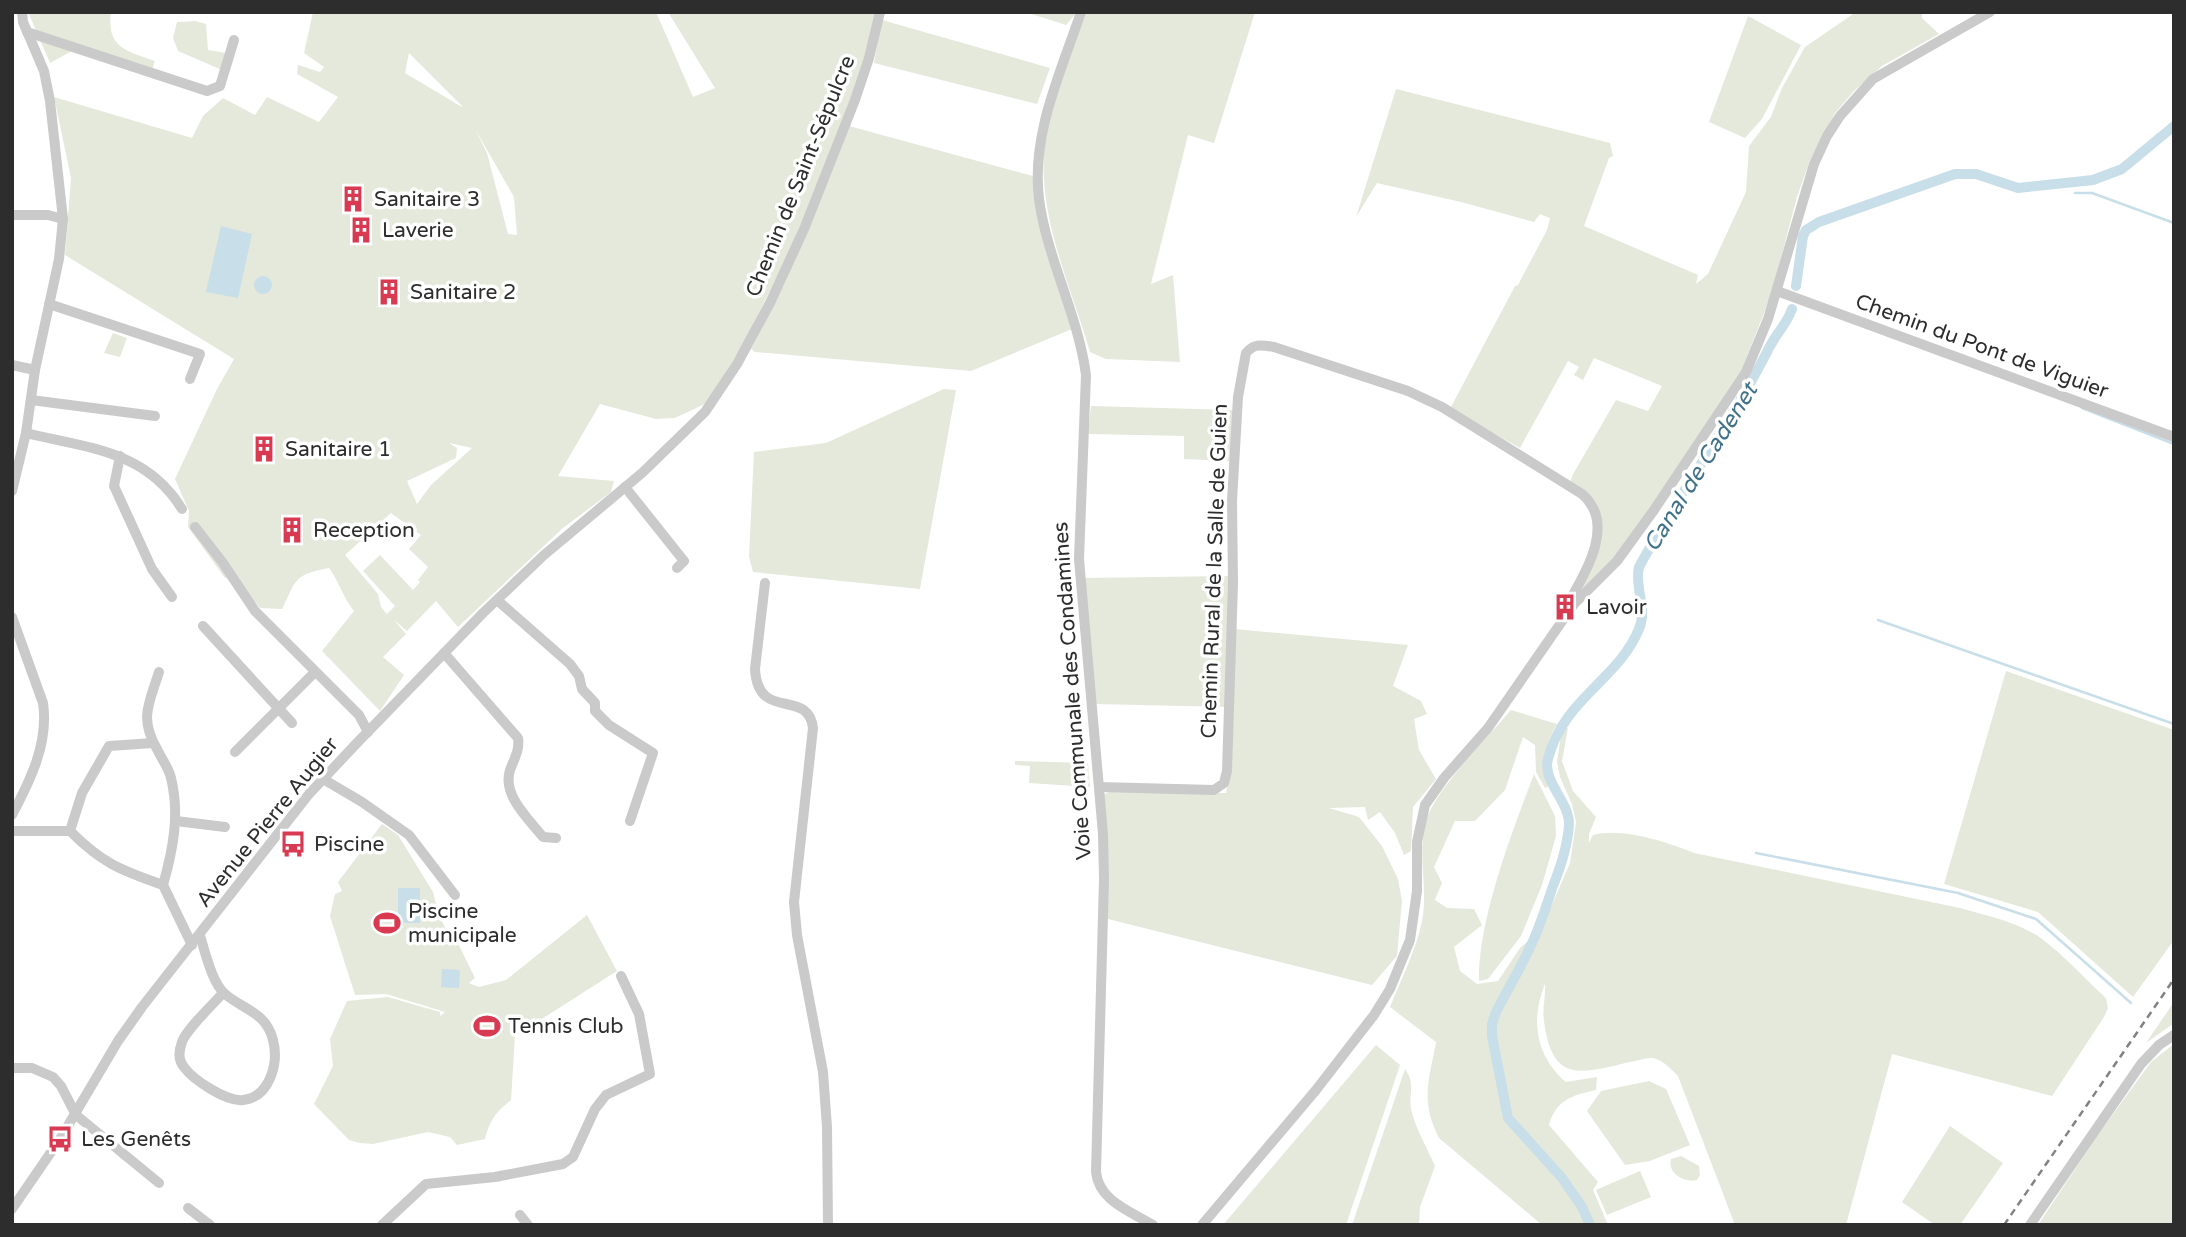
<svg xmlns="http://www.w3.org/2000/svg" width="2186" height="1237" font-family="'Varela Round',sans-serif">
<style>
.green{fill:#e4e9db;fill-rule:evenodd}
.water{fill:#c8dee8}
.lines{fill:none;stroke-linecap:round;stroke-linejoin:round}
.stream{stroke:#c8dee8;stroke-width:2.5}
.canal{stroke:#c8dee8;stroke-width:10}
.minor{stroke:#cacaca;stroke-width:10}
.rail{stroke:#828282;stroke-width:2.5;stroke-dasharray:7 5;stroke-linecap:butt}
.labels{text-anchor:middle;stroke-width:7;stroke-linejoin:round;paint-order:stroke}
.street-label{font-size:21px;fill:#2d2d2d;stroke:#fff}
.poi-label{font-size:21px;fill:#2d2d2d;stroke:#fff;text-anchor:start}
.water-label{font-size:23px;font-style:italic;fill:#417289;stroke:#fff}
</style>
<rect width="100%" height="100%" fill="#fff"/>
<!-- green -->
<g class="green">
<path d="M28 12H111C106 48 127 51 155 61L152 70 81 46 50 63Z"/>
<path d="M313 12H656L693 97 715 88 668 12H876L865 60 850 103 789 253 743 344 707 403 675 418 656 419 600 404 558 476 614 481 611 492 563 528 458 627 436 601 407 631 394 620 406 634 383 657 404 675 380 711 322 651 354 611C342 596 340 583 329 568 293 575 297 579 282 609L260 608 241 585 239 577 225 578 188 527 189 511 175 479 217 389 234 359 65 255 71 178 54 97 192 138 203 116 223 98 255 115 267 97 319 122 338 97 297 74 298 65 320 72 324 67 304 53ZM409 53 462 106V107L405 73ZM475 129 514 197 517 235 508 234 487 153ZM449 443 472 448 431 485 417 504 407 481 456 458 457 448ZM391 513 421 535 409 549 428 567 418 580 420 582 413 590 380 555 363 571 395 606 387 614 381 607 378 594 345 555Z"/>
<path d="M1025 12H1077L1066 25Z"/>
<path d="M1085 12H1255L1214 143 1188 135 1151 284 1173 275 1180 362 1106 359 1090 352C1071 286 1039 221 1044 150 1048 104 1070 56 1085 12Z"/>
<path d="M1856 12H1922V18L1939 34 1882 66 1854 91 1835 113 1810 160 1797 197 1771 295 1742 369 1641 521 1615 557 1578 593C1586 570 1612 520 1593 499 1587 493 1577 488 1570 483L1572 476 1616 400 1648 411 1662 386 1594 358 1583 380 1574 375 1579 367 1568 361 1520 448 1450 409 1515 286 1518 285 1547 230 1550 218 1540 214 1534 222 1461 202 1377 183 1356 217 1396 89 1610 143 1613 156 1609 158 1584 226 1698 275 1696 284 1708 274 1746 192 1749 146 1771 117 1782 88 1805 47Z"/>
<path d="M1748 16 1801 45 1762 119 1745 138 1709 122Z"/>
<path d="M882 20 1050 68 1037 104 874 63Z"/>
<path d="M195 21 206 24 208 50 226 53 222 70 178 51 173 38 177 22Z"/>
<path d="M849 126 1033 176 1072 329 971 371 755 352 751 349 785 282Z"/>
<path d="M113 333 127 338 120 357 104 353Z"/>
<path d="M944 389 956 390 920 589 753 572 749 557 754 452 826 443Z"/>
<path d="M1091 406 1233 410 1230 461 1184 459V436L1088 434Z"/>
<path d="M1229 576 1227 707 1096 704 1084 578Z"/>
<path d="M1235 629 1408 645 1393 686 1421 701 1427 714 1414 719 1419 750 1436 779 1413 807 1411 851 1404 855 1395 833 1380 812 1368 820 1365 807 1329 808 1359 817 1382 846 1398 879 1402 901 1397 956 1372 985 1108 919V876L1103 795 1109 792 1226 793 1230 771Z"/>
<path d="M2006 671 2174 730V940L2133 997 2038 912 1944 884Z"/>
<path d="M1511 710 1557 724C1544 745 1543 763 1549 786L1545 788 1536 772 1535 745 1523 737 1505 790 1475 821H1455L1434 867 1442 883 1435 900 1447 908 1474 909 1482 925 1454 947 1460 971 1477 984 1498 981 1520 948 1541 930 1570 863 1576 822 1572 804 1560 777 1557 762 1562 729 1568 728 1562 761 1573 791 1596 817 1589 834V843L1593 835C1622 827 1667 842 1694 853L1960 908C1987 916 2019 922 2042 939 2065 956 2085 979 2106 998L2108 1008 2104 1017 2052 1096 1892 1054 1846 1225H1735L1678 1076C1671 1069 1662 1059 1652 1058 1645 1058 1637 1061 1630 1062 1582 1073 1552 1085 1544 1021 1542 1009 1546 995 1545 984 1530 1019 1536 1057 1566 1082L1597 1077 1596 1090C1572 1095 1556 1100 1549 1125L1598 1182 1593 1190 1608 1225H1542L1439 1138C1420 1101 1429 1081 1436 1042L1390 1007C1401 979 1416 951 1422 921 1429 887 1415 849 1428 815 1441 784 1488 737 1511 710Z"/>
<path d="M1015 761 1088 763 1090 787 1029 783 1030 766 1015 765Z"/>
<path d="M1534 774 1555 816 1556 836 1542 885 1521 936 1488 979 1479 981C1478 919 1512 833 1534 774Z"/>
<path d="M382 824 398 835 433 892 439 916 446 929H451L475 978 469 983 479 987 506 980 587 915 617 971 515 1036 511 1100C496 1112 490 1120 485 1139L457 1145 450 1137 428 1132 373 1144 360 1143 349 1140 314 1104 333 1066 330 1039 347 1001 388 997 440 1012V1016L445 1012 386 994 355 995 330 916 335 894 342 891 338 882Z"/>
<path d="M2174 1002V1023L2146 1043Z"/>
<path d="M2174 1044V1225H2038L2097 1136 2151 1062Z"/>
<path d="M1376 1045 1400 1065 1346 1225H1223Z"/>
<path d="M1405 1069C1417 1086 1407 1094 1412 1113 1417 1131 1427 1148 1435 1166L1420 1207 1419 1225H1352Z"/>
<path d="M1649 1081 1666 1089 1690 1145 1650 1161 1625 1165 1587 1111 1601 1091Z"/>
<path d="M1950 1126 2003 1163 1960 1225H1935L1902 1202Z"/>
<path d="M1681 1156 1699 1166 1700 1175 1697 1180C1684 1183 1667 1173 1671 1159Z"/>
<path d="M1640 1171 1651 1197 1607 1215 1596 1190Z"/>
</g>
<!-- water -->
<g class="water">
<path d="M221 226 252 234 238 298 206 292Z"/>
<circle cx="263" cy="285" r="9"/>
<path d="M420 888V923H398V888Z"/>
<path d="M442 969 460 970 459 988 441 987Z"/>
</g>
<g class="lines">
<!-- stream -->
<g class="stream">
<path d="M2075 193H2092L2174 223"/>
<path d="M2082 408 2174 444"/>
<path d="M1878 620 2174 724"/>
<path d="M1756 853 1958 893 2036 919 2131 1003"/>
</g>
<!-- canal -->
<g class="canal">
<path d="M1796 286 1803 236 1806 230 1819 222 1955 174H1976L2018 188 2093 180 2122 169 2174 126"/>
<path d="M1590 1225 1582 1207 1562 1178 1508 1118 1492 1036V1024L1496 1012C1508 989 1522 965 1533 941 1541 923 1547 904 1553 886 1561 866 1568 845 1569 824 1569 801 1542 781 1548 759 1563 699 1618 680 1639 629 1648 608 1634 588 1639 567 1679 493 1730 425 1768 350 1775 335 1787 324 1792 309"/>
</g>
<!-- minor -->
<g class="minor">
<path d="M1081 12C1061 72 1031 134 1039 199 1047 259 1078 314 1086 375L1079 559 1103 834 1104 879 1096 1172C1099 1201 1130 1211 1153 1225"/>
<path d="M27 32 207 91 220 86 234 40"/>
<path d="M12 215H48L63 219"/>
<path d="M1777 291 2174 437"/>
<path d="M49 304 200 354 190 379"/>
<path d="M12 365 35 370"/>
<path d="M31 400 155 416"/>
<path d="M26 433C87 448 146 450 182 509"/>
<path d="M120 456 114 486 152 569 172 597"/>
<path d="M625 487 684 561 677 568"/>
<path d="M12 491 26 433 35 370 59 259 63 219 50 101 44 71 23 22 22 12"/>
<path d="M195 527 223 563 255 611 359 715 368 732"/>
<path d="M765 583 755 669C758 723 808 687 813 728L794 902 797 935 823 1072 827 1127 828 1225"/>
<path d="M497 600 570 664 579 676 582 689 595 703V711L609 725 653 753 630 821"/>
<path d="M12 617 43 703C49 743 30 781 12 815"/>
<path d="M203 626 292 723"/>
<path d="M444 653 518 738C520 750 514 759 510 770 502 795 528 818 543 837L556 838"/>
<path d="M159 672C149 704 139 718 157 749 161 758 169 768 171 778 180 814 173 850 163 885"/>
<path d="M235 752 315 672"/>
<path d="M323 779 362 802 409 835 455 895"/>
<path d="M1099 787 1214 790 1224 783 1227 771 1233 583 1232 501 1238 397 1246 353C1254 343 1262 345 1274 347L1408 391 1442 407 1582 494C1615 522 1588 569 1571 598L1574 604"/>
<path d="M176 821 225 827"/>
<path d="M12 831H70C102 863 120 870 163 885L192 945"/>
<path d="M70 831 82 793 109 746 153 743"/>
<path d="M200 936C205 951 212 983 225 994 244 1010 266 1012 273 1040 279 1063 270 1097 243 1100 227 1102 193 1080 184 1067 178 1060 179 1050 182 1042 186 1030 213 1004 223 993"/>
<path d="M12 1068H32L53 1077 61 1086 76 1115 159 1183"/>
<path d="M188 1208 210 1225"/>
<path d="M12 1209 60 1139 118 1041 142 1007 309 794 355 745 483 613 544 555 642 473 705 412 737 364 770 303 804 229 855 100 869 58 880 12"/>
<path d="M520 1215 528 1225"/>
<path d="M382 1225 426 1184 495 1177 563 1164 573 1157 595 1109 606 1095 650 1074 639 1014 621 976"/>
<path d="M1202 1225 1316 1090 1374 1015 1390 989 1410 940 1417 891V842L1425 805 1444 778 1488 728 1574 604 1617 561 1654 510 1746 372 1768 319 1814 164 1827 136 1840 116 1873 79 1990 12"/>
<path d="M2030 1225 2141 1064 2159 1045 2174 1035"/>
</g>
<!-- rail -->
<path class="rail" d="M2004 1225 2174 979"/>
</g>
<!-- icons -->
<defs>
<g id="building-bare" transform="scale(2.1)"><path d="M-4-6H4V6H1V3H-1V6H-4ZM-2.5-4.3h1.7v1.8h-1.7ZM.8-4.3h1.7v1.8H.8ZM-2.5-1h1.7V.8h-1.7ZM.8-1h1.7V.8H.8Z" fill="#d83a52" stroke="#fff" stroke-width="2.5" paint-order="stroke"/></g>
<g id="bus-bare" transform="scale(2.1)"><path d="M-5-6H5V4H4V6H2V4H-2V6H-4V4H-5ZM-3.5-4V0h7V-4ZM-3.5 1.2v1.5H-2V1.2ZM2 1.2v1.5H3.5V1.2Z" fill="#d83a52" stroke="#fff" stroke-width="2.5" paint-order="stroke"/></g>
<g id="stadium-bare" transform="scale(2.1)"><path d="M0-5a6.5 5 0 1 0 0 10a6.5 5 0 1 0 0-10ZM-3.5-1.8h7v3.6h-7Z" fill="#d83a52" stroke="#fff" stroke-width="2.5" paint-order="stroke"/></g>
</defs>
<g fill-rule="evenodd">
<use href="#building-bare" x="353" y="199"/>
<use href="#building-bare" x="361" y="230"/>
<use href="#building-bare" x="389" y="292"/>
<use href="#building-bare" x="264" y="449"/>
<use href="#building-bare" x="292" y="530"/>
<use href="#building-bare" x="1565" y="607"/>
<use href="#bus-bare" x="293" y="844"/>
<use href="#stadium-bare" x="387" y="923"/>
<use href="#stadium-bare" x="487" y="1026"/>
<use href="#bus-bare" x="60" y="1139"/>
</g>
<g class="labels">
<!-- street labels -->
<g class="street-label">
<text transform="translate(800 176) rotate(-68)" y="7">Chemin de Saint-Sépulcre</text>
<text transform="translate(1982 346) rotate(20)" y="7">Chemin du Pont de Viguier</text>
<text transform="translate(1214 571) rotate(-88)" y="7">Chemin Rural de la Salle de Guien</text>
<text transform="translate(1072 691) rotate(-94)" y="7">Voie Communale des Condamines</text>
<text transform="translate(267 822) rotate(-51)" y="7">Avenue Pierre Augier</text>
</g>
<!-- poi labels -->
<g class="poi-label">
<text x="374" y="206">Sanitaire 3</text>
<text x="382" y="237">Laverie</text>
<text x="410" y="299">Sanitaire 2</text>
<text x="285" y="456">Sanitaire 1</text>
<text x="313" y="537">Reception</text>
<text x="1586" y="614">Lavoir</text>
<text x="314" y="851">Piscine</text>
<text x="408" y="918">Piscine<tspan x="408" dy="24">municipale</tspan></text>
<text x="508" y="1033">Tennis Club</text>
<text x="81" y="1146">Les Genêts</text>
</g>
<!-- water labels -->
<g class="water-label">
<text transform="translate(1700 467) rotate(-58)" y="8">Canal de Cadenet</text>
</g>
</g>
<!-- border -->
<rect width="2186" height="1237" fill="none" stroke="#2d2d2d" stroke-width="28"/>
</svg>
